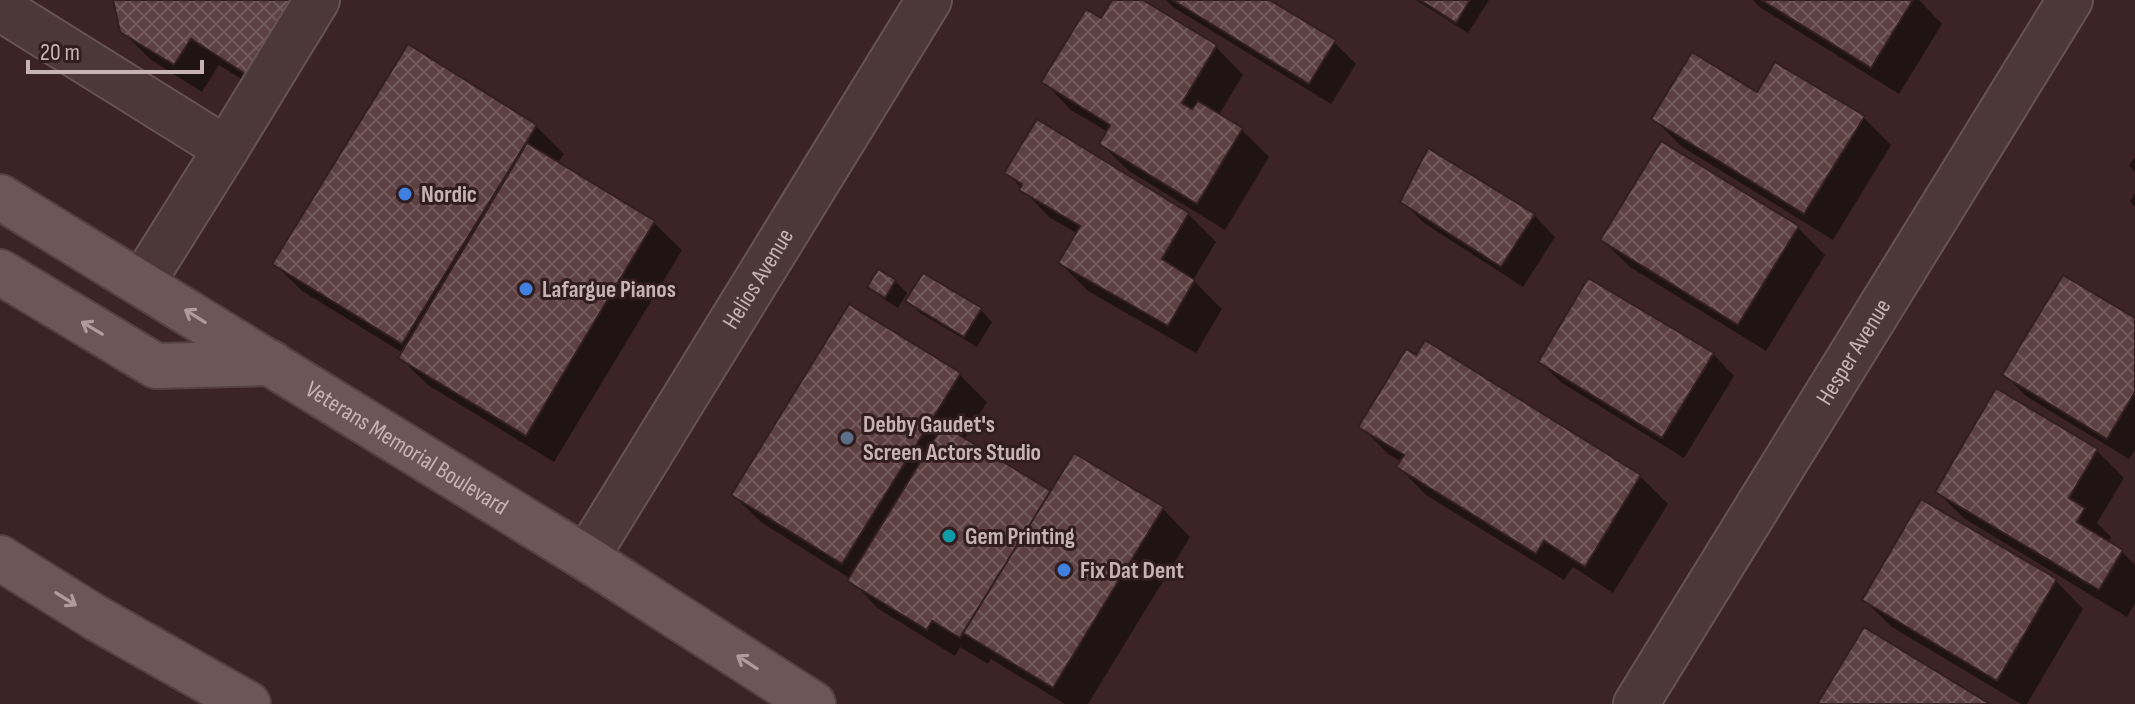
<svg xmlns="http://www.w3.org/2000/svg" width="2135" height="704" font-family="'Sofia Sans Condensed',sans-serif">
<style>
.shadow{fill:#0007}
.building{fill:url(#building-cross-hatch);stroke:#331f20;stroke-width:2}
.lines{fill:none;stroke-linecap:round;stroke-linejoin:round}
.minor-casing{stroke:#675354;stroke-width:48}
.major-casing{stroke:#554142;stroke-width:48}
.minor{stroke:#4c3839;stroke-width:44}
.major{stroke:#6c5657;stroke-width:44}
.oneway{stroke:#b09c9d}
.shop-dot{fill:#3f7fe0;stroke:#311d1e;stroke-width:3}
.service-dot{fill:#5c6f8a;stroke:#311d1e;stroke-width:3}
.culture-dot{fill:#0f9aa8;stroke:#311d1e;stroke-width:3}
.labels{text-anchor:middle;stroke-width:6;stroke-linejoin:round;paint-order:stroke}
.poi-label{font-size:24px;font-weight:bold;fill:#c7b3b4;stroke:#311d1e;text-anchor:start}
.street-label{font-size:24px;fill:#c7b3b4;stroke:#311d1e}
</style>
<defs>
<pattern id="building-cross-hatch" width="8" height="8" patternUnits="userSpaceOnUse" patternTransform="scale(2)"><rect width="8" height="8" fill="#5c4042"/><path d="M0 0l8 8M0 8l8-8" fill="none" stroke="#72595b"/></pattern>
</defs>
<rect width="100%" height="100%" fill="#3c2426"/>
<!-- shadow -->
<g class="shadow">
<path d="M115 0H339L276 101 219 65 202 92 150 59 122 31Z"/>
<path d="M1114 0H1139L1216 47 1243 75 1218 116 1242 130 1269 157 1225 230 1129 171 1101 144 1108 132 1071 110 1044 82 1101 21Z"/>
<path d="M1166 0H1266L1334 42 1356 64 1331 104 1173 7Z"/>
<path d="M1416 0H1489L1468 33Z"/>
<path d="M1753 0H1919L1942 24 1899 94 1761 8Z"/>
<path d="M1757 95 1864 118 1891 145 1833 240 1681 146 1653 118Z"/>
<path d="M536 126 564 154 557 164 654 223 682 250 554 462 428 385 400 358 403 353 302 291 275 264Z"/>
<path d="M2135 157V172L2129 166Z"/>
<path d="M1007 173 1188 214 1216 242 1193 280 1222 309 1196 353 1088 291 1060 263 1078 234 1049 217Z"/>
<path d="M2135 193V207L2130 202Z"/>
<path d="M1402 201 1534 215 1555 237 1523 287 1424 223Z"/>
<path d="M1797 227 1825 255 1766 351 1630 267 1602 240Z"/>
<path d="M895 281 907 293 898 308 882 298 870 286Z"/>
<path d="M908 301 981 310 992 322 977 347 920 313Z"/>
<path d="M2135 321V450L2129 459 2026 396 2004 374Z"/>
<path d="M1713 354 1734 376 1684 458 1562 383 1540 362Z"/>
<path d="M959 374 987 402 964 440 1052 494 1163 509 1190 537 1088 704H1065L991 659 988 664 960 647 955 656 877 608 851 579 761 522 733 495Z"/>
<path d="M1361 426 1640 476 1668 504 1613 593 1573 567 1564 580 1426 495 1399 467 1402 462 1388 454Z"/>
<path d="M2096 450 2124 478 2097 523 2111 537 2108 543 2122 552 2135 565V603L2127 617 1965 519 1937 492Z"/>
<path d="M2056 581 2083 609 2027 704H2021L1892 627 1864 600Z"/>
</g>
<!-- building -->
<g class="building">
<path d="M113 0H294L247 75 191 39 174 65 120 32Z"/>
<path d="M1112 0H1143L1217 45 1182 103 1192 109 1198 101 1243 128 1197 204 1099 144 1110 125 1041 82 1086 9 1101 18Z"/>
<path d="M1172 0H1270L1336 40 1309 84Z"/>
<path d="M1420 0H1470L1456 23Z"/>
<path d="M1761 0H1913L1871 68Z"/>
<path d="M408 44 537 125 402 344 272 264Z"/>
<path d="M1692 52 1757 92 1775 62 1865 116 1804 214 1651 119Z"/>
<path d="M1037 119 1189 213 1162 259 1195 280 1168 326 1058 263 1080 226 1019 190 1022 184 1004 173Z"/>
<path d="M1661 141 1799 226 1738 325 1600 240Z"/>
<path d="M527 143 655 221 526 436 398 358Z"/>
<path d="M1428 148 1535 214 1501 267 1400 202Z"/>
<path d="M878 269 896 280 885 298 867 287Z"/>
<path d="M923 273 982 308 964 337 905 301Z"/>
<path d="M2063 275 2135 318V392L2107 439 2002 375Z"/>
<path d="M1588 278 1714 353 1662 438 1538 362Z"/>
<path d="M849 304 961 373 842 564 731 495Z"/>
<path d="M1425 340 1641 475 1585 567 1544 541 1536 554 1396 467 1404 455 1358 427 1406 349 1416 355Z"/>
<path d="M1996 388 2098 449 2069 498 2085 508 2077 522 2123 550 2099 590 1935 492Z"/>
<path d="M943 425 1051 491 960 638 932 621 927 630 847 581Z"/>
<path d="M1074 453 1164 507 1053 688 963 633Z"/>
<path d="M1921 499 2057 579 1997 681 1862 600Z"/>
<path d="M1864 627 1990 704H1817Z"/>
</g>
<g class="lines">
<!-- minor casing -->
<g class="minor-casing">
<g id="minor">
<path d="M0 8 226 149 317 0"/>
<path d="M142 283 226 149"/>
<path id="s1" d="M586 558 929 0"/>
<path id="s2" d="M1636 704 2070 0"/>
</g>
</g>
<!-- major casing -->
<g class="major-casing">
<g id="major">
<path id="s3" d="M0 197 586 558 813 704"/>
<path d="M0 272 156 366 271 363"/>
<path d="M0 558 96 618 248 704"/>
</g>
</g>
<!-- minor -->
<use href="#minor" class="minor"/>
<!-- major -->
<use href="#major" class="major"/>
</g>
<!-- one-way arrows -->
<defs><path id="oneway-shaft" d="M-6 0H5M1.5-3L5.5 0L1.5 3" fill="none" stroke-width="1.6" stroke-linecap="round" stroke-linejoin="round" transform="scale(2)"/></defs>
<g class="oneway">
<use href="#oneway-shaft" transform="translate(195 316) rotate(-148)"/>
<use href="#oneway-shaft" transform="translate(92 328) rotate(-149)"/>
<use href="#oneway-shaft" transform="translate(66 599) rotate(32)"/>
<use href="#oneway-shaft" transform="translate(747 662) rotate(-147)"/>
</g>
<!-- markers -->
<g class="shop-dot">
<circle cx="405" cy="194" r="8"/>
<circle cx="526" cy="289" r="8"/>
<circle cx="1064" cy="570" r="8"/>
</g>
<circle class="service-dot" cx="847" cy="438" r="8"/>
<circle class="culture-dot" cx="949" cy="536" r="8"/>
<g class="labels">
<!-- poi labels -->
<g class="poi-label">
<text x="421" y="202">Nordic</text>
<text x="542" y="297">Lafargue Pianos</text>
<text x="863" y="432">Debby Gaudet's<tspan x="863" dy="28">Screen Actors Studio</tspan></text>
<text x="965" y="544">Gem Printing</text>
<text x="1080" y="578">Fix Dat Dent</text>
</g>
<!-- street labels -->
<g class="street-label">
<text dy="8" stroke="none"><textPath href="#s1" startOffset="328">Helios Avenue</textPath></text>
<text dy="8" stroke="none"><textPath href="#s2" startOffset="414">Hesper Avenue</textPath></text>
<text dy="8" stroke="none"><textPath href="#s3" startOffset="478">Veterans Memorial Boulevard</textPath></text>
</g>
</g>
<!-- scale -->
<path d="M28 60v12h174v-12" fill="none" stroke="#c7b3b4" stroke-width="4"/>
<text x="40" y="60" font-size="24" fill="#c7b3b4" stroke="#311d1e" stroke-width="6" paint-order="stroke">20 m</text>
</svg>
